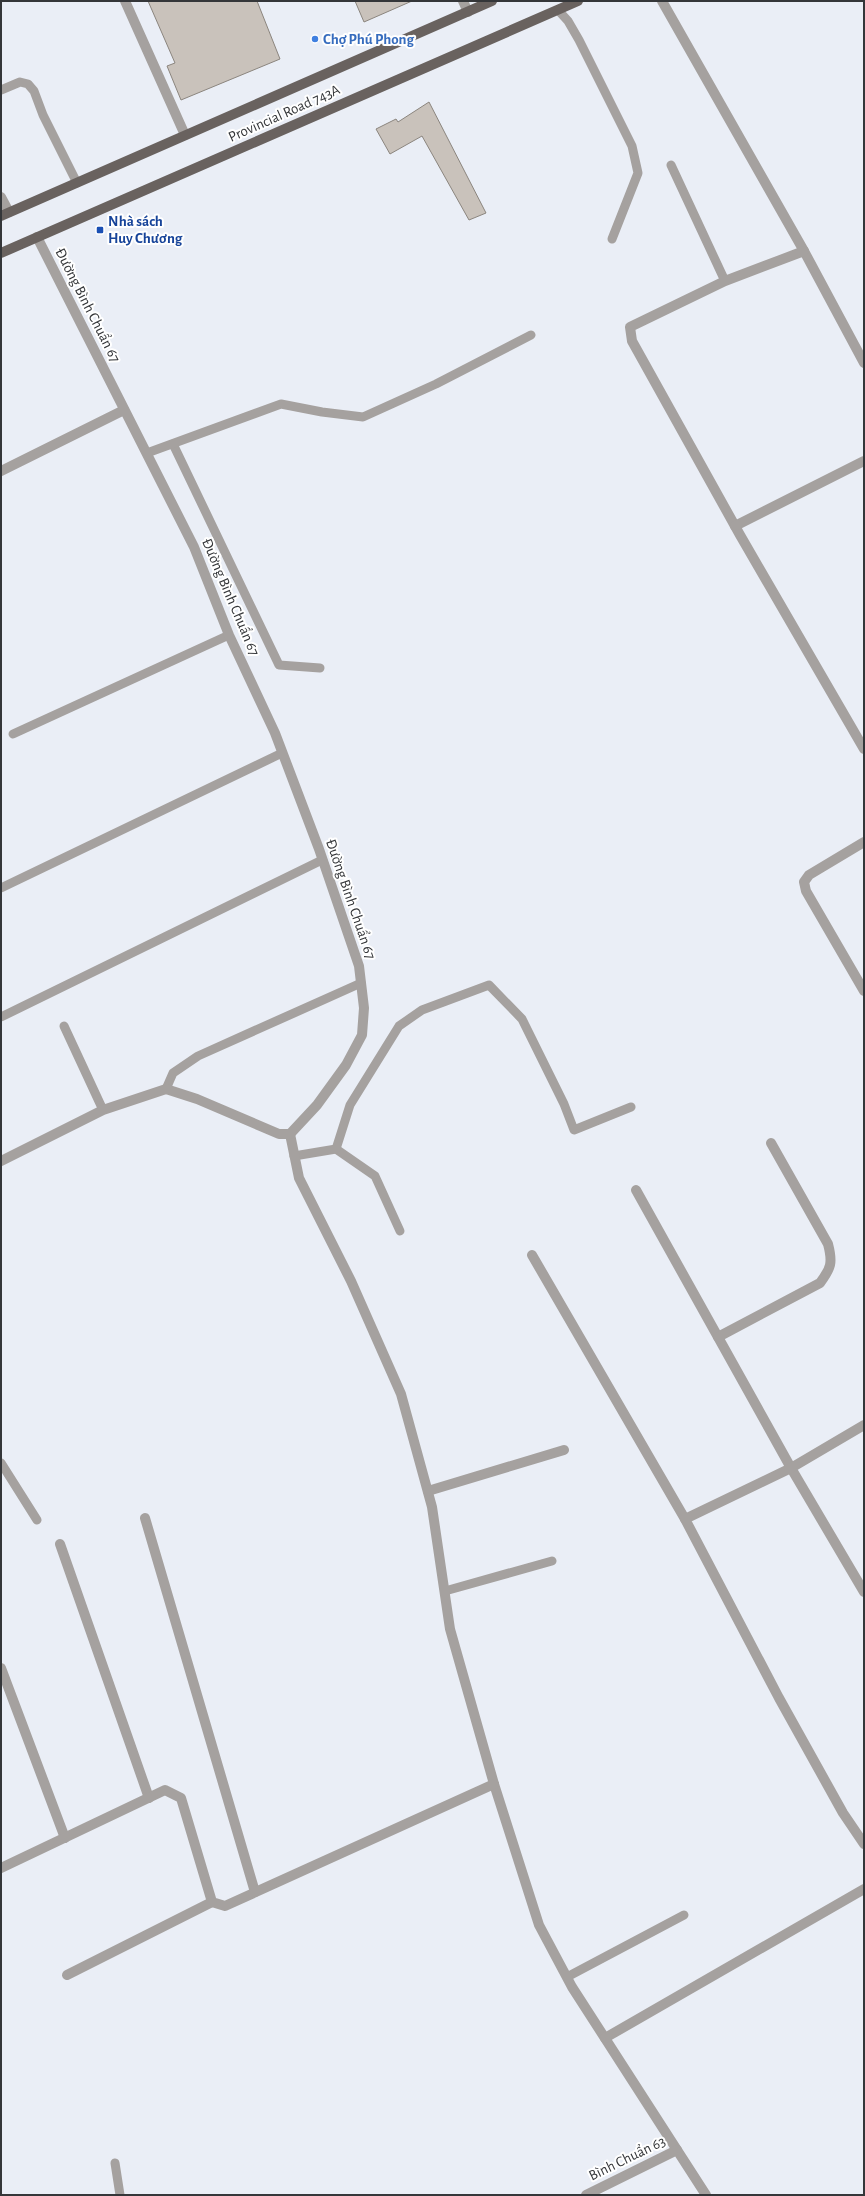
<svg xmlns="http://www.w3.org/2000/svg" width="865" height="2196" font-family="'Alegreya Sans',sans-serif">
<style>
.building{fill:#c9c2bb;stroke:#8b857e}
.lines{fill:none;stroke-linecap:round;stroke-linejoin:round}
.service{stroke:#a5a19f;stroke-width:9}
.minor{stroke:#a5a19f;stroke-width:10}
.primary{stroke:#69625f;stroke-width:10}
.shop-dot{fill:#3f7fe0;stroke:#fff;stroke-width:1.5}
.transit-dot{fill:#1a4fb4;stroke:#fff;stroke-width:1.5}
.labels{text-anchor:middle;stroke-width:4;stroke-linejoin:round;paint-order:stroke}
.shop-label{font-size:15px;font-weight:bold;fill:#366cbe;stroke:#fff;text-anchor:start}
.street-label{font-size:15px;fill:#343639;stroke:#fff}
.transit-label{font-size:15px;font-weight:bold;fill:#164399;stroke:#fff;text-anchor:start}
</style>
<rect width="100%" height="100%" fill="#eaeef6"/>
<!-- building -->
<g class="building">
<path d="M148 1H257L280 59 181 100 167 66 175 63Z"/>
<path d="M355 1H412L364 22Z"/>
<path d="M429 102 486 213 469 220 422 136 390 154 376 129 396 119 398 122Z"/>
</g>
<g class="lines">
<!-- service -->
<g class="service">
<path d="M558 10 568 21 579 40 632 146 638 173 612 239"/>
<path d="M1 90 20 82 28 84 34 91 43 115 77 183"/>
<path d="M671 165 725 281"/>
<path d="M173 444 279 665 320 668"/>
<path d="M147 453 281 404 322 412 363 417 436 384 531 335"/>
<path d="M13 734 229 635"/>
<path d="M1 888 282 753"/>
<path d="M1 1017 322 860"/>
<path d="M64 1026 103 1110"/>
<path d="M166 1089 173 1073 198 1056 361 983"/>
<path d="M336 1149 375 1176 400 1231"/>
<path d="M294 1156 336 1149 350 1105 399 1026 422 1010 489 985 522 1019 564 1104 574 1130 631 1107"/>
<path d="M1 1463 37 1520"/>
<path d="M445 1591 552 1561"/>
<path d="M567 1977 684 1915"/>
<path d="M115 2163 120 2195"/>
</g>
<!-- minor -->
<g class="minor">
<path d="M125 1 185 135"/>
<path d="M463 1 468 12"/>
<path d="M662 1 804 251 864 363"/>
<path d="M1 197 9 212"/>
<path d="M804 251 725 281 630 327 632 341 740 535 864 749"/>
<path d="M1 471 124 410"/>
<path d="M735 526 864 461"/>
<path d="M864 842 809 875 804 882 806 891 864 991"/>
<path d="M290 1134 299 1178 351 1281 401 1394 432 1507 450 1629 494 1784 539 1925 572 1987 677 2150"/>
<path d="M1 1161 103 1110 166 1089 197 1099 279 1134H290L317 1105 346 1065 362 1035 364 1008 359 966 319 849 275 733 229 635 194 547 37 237"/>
<path d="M636 1190 791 1468 864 1592"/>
<path d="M532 1255 685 1519"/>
<path d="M718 1337 820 1283C831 1268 833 1263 828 1244L771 1143"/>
<path d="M864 1425 791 1468 685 1519 779 1698 843 1813 864 1844"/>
<path d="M428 1491 564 1450"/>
<path d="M145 1518 255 1892"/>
<path d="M60 1544 149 1798"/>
<path d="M1 1668 65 1838"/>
<path d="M1 1868 165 1790 181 1798 212 1902 225 1906 494 1784"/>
<path d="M67 1975 212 1902"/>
<path d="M605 2038 864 1889"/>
<path d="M586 2195 677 2150 706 2195"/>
</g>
<!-- primary -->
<g class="primary">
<path d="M1 216 492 1"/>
<path d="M1 253 578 1"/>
</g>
</g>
<!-- markers -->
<circle class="shop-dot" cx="315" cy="39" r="4"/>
<rect class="transit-dot" x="96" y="226" width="8" height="8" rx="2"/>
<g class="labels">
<!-- shop labels -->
<g class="shop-label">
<text x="323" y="44">Chợ Phú Phong</text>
</g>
<!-- street labels -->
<g class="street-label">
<text transform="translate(284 113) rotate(-24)" y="5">Provincial Road 743A</text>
<text transform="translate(88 305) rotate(63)" y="5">Đường Bình Chuẩn 67</text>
<text transform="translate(231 597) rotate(67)" y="5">Đường Bình Chuẩn 67</text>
<text transform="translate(351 899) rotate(71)" y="5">Đường Bình Chuẩn 67</text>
<text transform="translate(627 2158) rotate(-26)" y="5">Bình Chuẩn 63</text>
</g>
<!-- transit labels -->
<g class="transit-label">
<text x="108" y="226">Nhà sách<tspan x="108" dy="17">Huy Chương</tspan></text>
</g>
</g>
<!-- border -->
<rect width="865" height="2196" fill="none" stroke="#343639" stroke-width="4"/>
</svg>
